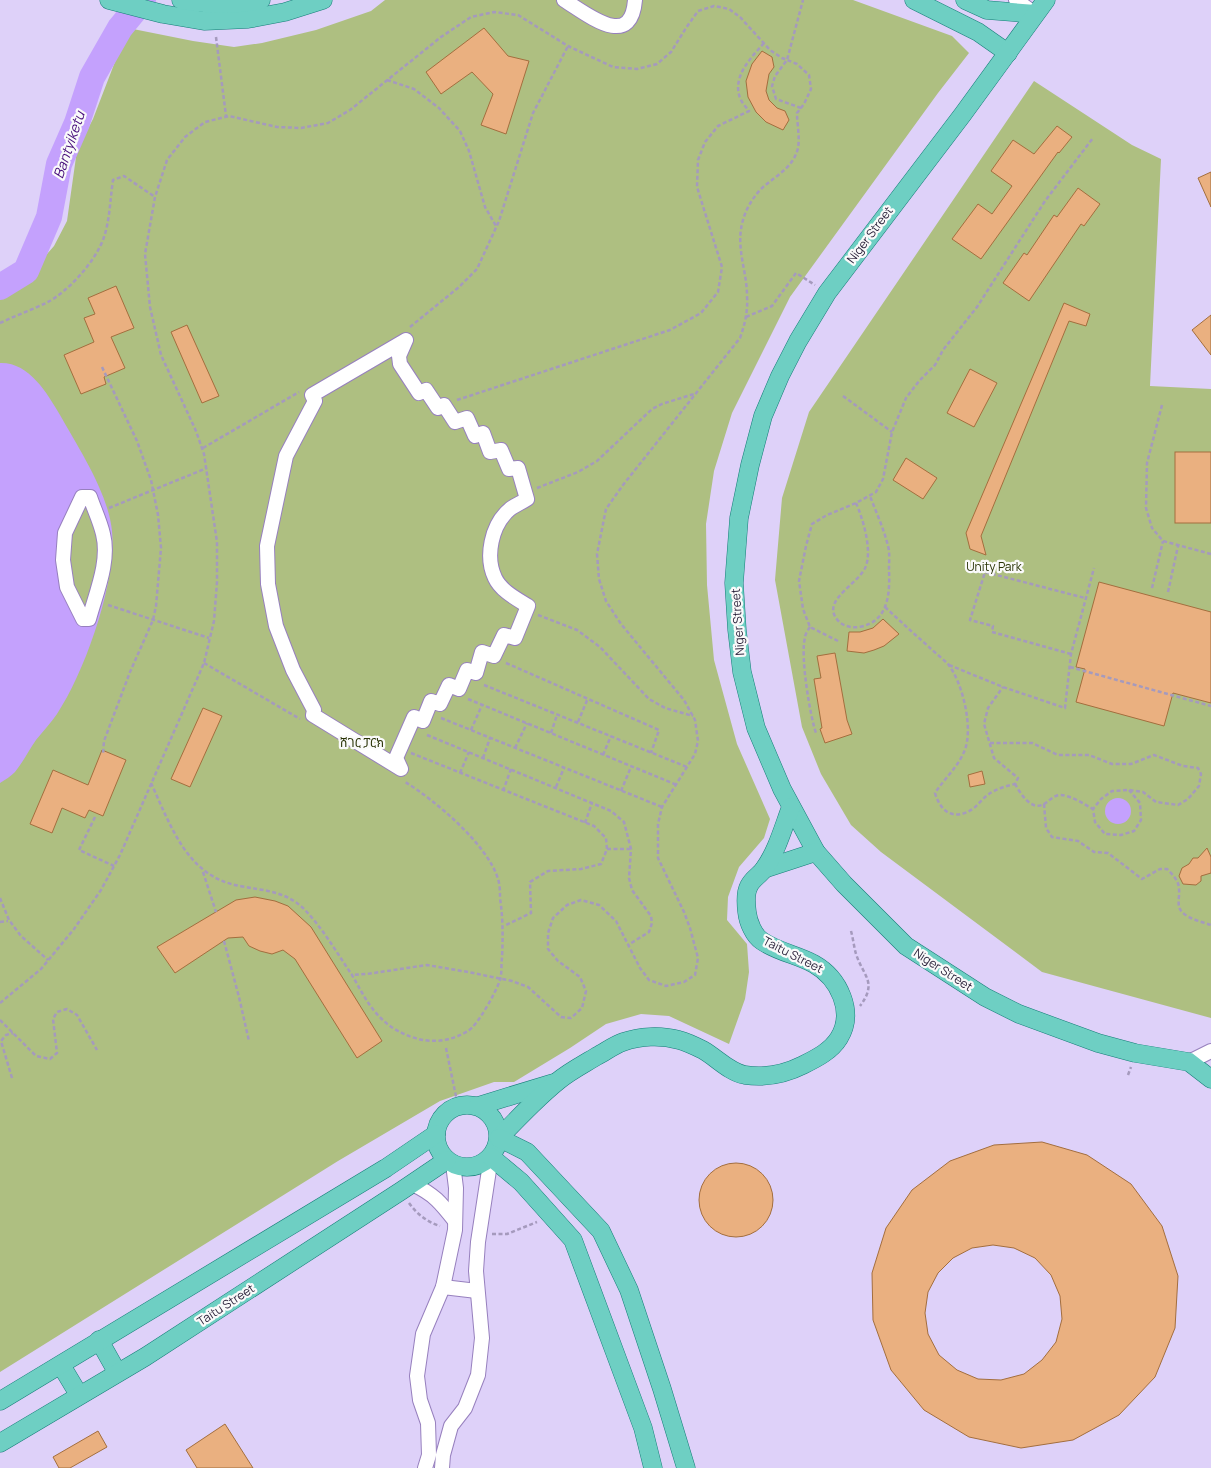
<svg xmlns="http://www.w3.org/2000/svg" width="1211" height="1468" font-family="Manrope,'Noto Sans Ethiopic',sans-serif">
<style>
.green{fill:#aebf81}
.water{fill:#c4a1fd;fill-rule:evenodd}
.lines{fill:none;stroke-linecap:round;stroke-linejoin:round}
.river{stroke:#c4a1fd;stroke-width:26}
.building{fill:#eab080;stroke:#a36e3e;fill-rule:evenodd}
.minor-casing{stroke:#9780be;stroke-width:16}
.major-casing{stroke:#167d78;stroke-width:19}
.path{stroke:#a59abd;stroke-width:2.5;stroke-dasharray:4 2.5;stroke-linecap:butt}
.minor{stroke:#fff;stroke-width:14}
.major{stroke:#6ecfc3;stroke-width:18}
.labels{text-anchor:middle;stroke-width:4.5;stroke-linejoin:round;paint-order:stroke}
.street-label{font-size:12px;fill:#281f38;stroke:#fafafa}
.park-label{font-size:12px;fill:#2a3407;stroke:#fafafa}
.water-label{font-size:14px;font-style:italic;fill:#460c7a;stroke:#fafafa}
</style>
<rect width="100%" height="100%" fill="#ded1f9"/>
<!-- green -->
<g class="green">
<path d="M385 0H853L952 36 969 53 938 93 790 297 732 413 714 471 706 524 707 585 714 660 737 744 770 819 764 838 739 867 728 897 727 920 747 944 749 972 745 999 729 1044 669 1016 641 1014 606 1024 570 1048 514 1082H494L440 1101 338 1161 0 1372V298L40 262 54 246 67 221 77 150 93 119 128 28 193 41 234 47 262 43 316 30 371 11Z"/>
<path d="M1034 81 1132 145 1161 159 1150 386 1211 389V1018L1042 972 881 852 851 825 821 774 802 727 775 580 782 498 809 412Z"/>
</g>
<!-- water -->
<g class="water">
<path d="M0 363C29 362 47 393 60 415 79 449 108 492 112 531 117 581 85 672 57 714 51 723 43 731 36 740 29 750 23 762 15 772 11 776 5 780 0 783ZM82 497 104 535 89 619 67 587 65 533Z"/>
<circle cx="1118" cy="811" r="13"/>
</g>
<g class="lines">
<!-- river -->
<path class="river" d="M0 287 26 271 49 217 59 164 77 123 92 77 120 28 143 0"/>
</g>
<!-- building -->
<g class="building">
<path d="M484 28 508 56 529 61 506 134 481 125 493 94 472 72 441 94 426 72Z"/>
<path d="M762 51 772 57 774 67 769 74 766 91 769 100 777 108 785 111 789 120 783 130 766 122 756 112 748 97 746 81 752 64Z"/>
<path d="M1057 126 1072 137 1059 153 1058 152 981 259 952 239 978 204 992 214 1012 186 991 171 1013 140 1034 154Z"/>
<path d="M1211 172V207L1198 178Z"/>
<path d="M1078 188 1100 204 1084 226 1081 224 1029 301 1003 283 1024 253 1027 255 1054 215 1057 217Z"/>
<path d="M116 286 134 328 111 337 125 368 104 377 106 384 81 394 64 355 94 342 84 318 95 314 88 298Z"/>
<path d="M1064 303 1090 314 1086 326 1069 321 981 536 986 555 970 549 966 533Z"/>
<path d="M1211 315V355L1192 330Z"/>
<path d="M187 325 219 396 202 403 171 332Z"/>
<path d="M970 369 997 383 974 427 947 413Z"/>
<rect x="1175" y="452" width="36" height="71"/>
<path d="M906 458 937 478 923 499 893 480Z"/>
<path d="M1099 582 1211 612V703L1173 693 1164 726 1076 702 1085 669 1076 667Z"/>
<path d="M883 619 899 634 884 646 874 650 864 653 847 651 849 632H860L873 628Z"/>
<path d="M835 653 847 720 852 734 825 743 820 729 822 728 814 679 821 678 817 656Z"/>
<path d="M203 708 222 716 190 787 171 779Z"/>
<path d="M102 750 126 760 103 816 89 810 85 818 62 808 52 833 30 824 53 770 88 785Z"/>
<path d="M982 771 985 784 970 787 968 775Z"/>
<path d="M1207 848 1211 857V873L1201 876V881L1196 885 1183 884 1179 876 1182 868 1189 864 1193 858H1198Z"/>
<path d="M255 897 275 901 288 906 311 927 382 1041 357 1058 295 959 283 950 272 954 260 951 249 946 243 937 228 938 175 973 157 947 236 900Z"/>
<path d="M1042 1142 1087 1155 1131 1184 1162 1226 1178 1276 1175 1328 1155 1377 1119 1415 1073 1440 1021 1448 969 1437 924 1410 891 1370 873 1320 872 1273 886 1228 912 1190 950 1161 994 1145ZM993 1245 1014 1248 1035 1258 1051 1275 1060 1296 1062 1319 1056 1342 1042 1360 1024 1374 1001 1380 978 1379 957 1370 939 1355 928 1334 925 1313 928 1292 938 1273 953 1258 972 1248Z"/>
<circle cx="736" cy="1200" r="37"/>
<path d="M225 1424 253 1468H197L186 1450Z"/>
<path d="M98 1431 107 1447 70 1468H59L53 1457Z"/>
</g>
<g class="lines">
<!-- minor casing -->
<g class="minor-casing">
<g id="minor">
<path d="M564 0C587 14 631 51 635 0"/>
<path d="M1016 0 1035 14"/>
<path d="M406 340 399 356 400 364 419 393 426 390 438 408 444 405 455 422 467 418 475 436 483 433 490 452 501 450 509 469 518 468 527 499C521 503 515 505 510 509 491 525 485 557 495 578 501 591 517 599 528 606L515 638 504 635 494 656 482 652 476 673 467 670 459 689 449 685 440 704 431 701 423 721 414 717 396 758 401 769 313 715 314 710 293 670 276 626 268 584 267 546 286 456 315 401 312 395Z"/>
<path d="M82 497H90C94 509 100 521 103 534 110 561 96 593 89 619H83L67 587 63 560 65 533Z"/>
<path d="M1189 1062 1211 1051"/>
<path d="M412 1184C434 1194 441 1203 455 1221"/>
<path d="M443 1287 477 1291"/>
<path d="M425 1468 429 1455 428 1423 420 1400 417 1376 423 1334 443 1287 455 1230 456 1188 453 1164"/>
<path d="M442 1468 443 1455 451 1426 465 1408 478 1375 482 1338 476 1271 478 1242 491 1157"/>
</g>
</g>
<!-- major casing -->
<g class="major-casing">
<g id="major">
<path d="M109 0 163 14 204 21 248 19 285 12 323 0"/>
<path d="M181 0C207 5 236 5 261 0"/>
<path d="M914 0 978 32 1008 53"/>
<path d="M965 0 987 10 1035 14"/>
<path d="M1046 0 963 114 827 293 798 341 780 376 763 416 750 465 739 518 734 583 737 630 742 672 756 728 782 789 816 852 844 884 906 946 985 997 1019 1014 1098 1043 1135 1053 1189 1062 1211 1079"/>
<path d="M764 869 816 852"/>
<circle cx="467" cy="1136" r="31"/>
<path d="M478 1106 553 1083"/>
<path d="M499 1138C517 1119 537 1098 558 1081 570 1071 584 1064 597 1056 605 1052 614 1045 623 1042 640 1036 661 1035 679 1040 687 1042 695 1046 703 1050 717 1058 729 1072 745 1075 765 1078 785 1074 803 1065 817 1058 831 1051 839 1038 855 1012 839 978 814 964 798 955 778 952 762 941 754 936 748 922 747 912 746 904 745 893 749 886 752 879 760 875 764 869 777 851 783 828 791 807"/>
<path d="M499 1138 527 1152 601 1231 629 1290 662 1389 686 1468"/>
<path d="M491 1157 521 1182 573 1240 643 1428 653 1468"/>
<path d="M99 1340 117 1372"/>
<path d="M61 1365 79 1395"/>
<path d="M0 1401 386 1168 436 1134"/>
<path d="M0 1443 145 1357 401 1191 447 1160"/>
</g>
</g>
<!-- path -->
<g class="path">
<path d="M216 37 226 116"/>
<path d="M387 80 414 89 439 108 460 131 469 151 485 207 496 226"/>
<path d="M801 108 776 99 772 86 775 76 787 60 803 0"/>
<path d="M746 317 772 306 796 273 815 285"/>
<path d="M0 323C15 316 31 310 46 303 68 292 96 261 104 237 110 219 110 200 113 180L124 176 155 197"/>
<path d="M410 327 459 287 477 269 499 221 533 113 568 46"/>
<path d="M102 367 137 441 151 480 158 515 161 548 156 606 153 620 130 672 104 741 103 754"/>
<path d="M843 396 892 432"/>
<path d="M457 400 670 330 701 313 718 292 722 267 697 187 698 160 705 142 718 126 749 111C746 107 742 103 740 98 732 76 751 58 764 43"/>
<path d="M1162 405 1147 463 1146 508 1152 528 1163 541 1211 554"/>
<path d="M203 448 299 392"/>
<path d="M537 488 578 472 597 461 652 409 662 404 694 394"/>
<path d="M856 503C863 519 872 549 866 566 859 584 823 599 836 618 841 626 851 628 859 627 889 622 890 593 889 569 889 562 890 553 888 546 884 529 876 512 870 496"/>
<path d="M109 508 207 468"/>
<path d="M1152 588 1163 541"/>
<path d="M1168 592 1178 546"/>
<path d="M108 605 209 638"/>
<path d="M885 607C899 620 913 633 928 646 934 652 942 658 948 664 963 683 974 730 964 752 957 768 944 779 935 793 941 814 956 821 974 808 979 804 983 798 989 794 996 789 1006 786 1015 784L1018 778 994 758 984 724 988 708 1003 687"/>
<path d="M538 615 577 630 600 647 649 699 665 708 693 716"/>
<path d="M810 627C808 630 805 634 805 638 800 655 810 716 816 733"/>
<path d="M838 641 810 627 803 609 799 581 806 546 812 524 827 515 856 503 876 492 883 479 892 432 906 398 919 381 935 365 943 350 977 307 1045 201 1093 138"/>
<path d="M1071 654 992 632 993 626 970 620 985 572 1085 598"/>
<path d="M204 663 300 719"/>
<path d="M506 663 659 730 651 753"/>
<path d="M949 665 1003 687 1065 708 1071 654 1094 568"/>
<path d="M1070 667 1211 706"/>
<path d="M484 685 687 767"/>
<path d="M468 699 677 785"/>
<path d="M441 718 662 807"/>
<path d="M578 722 588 698"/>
<path d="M471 730 482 705"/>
<path d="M551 733 557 715"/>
<path d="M427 735 611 811 624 822 631 849 629 878 632 890 651 916 652 923 649 932 628 945"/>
<path d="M990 743H1032L1058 755H1089L1112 764H1131L1154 755 1183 766 1198 768 1201 774 1199 786 1188 799 1178 805 1156 802 1143 792 1129 790 1112 791 1101 799 1093 809 1095 822 1105 834 1121 835 1134 831 1141 820 1140 803 1129 790"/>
<path d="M515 748 527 723"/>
<path d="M411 753 594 826 606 838 607 849 601 864 581 869 548 871 530 882 531 913 504 926"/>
<path d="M603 755 611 736"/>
<path d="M483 758 490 738"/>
<path d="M460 773 469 752"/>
<path d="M151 783C171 826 187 877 240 886 264 891 283 890 303 908 322 927 337 953 352 975 364 996 372 1014 393 1028 417 1043 443 1046 468 1031 478 1025 496 992 500 980 502 974 501 965 502 958 503 937 503 918 500 898 500 892 500 885 498 879 488 845 435 800 405 782"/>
<path d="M1015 784C1021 794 1032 814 1047 802 1051 799 1055 795 1061 795 1072 796 1084 804 1093 809"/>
<path d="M556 787 564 768"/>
<path d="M503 791 511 769"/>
<path d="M621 791 631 767"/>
<path d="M1044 804 1046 828 1052 837 1078 841 1094 852 1108 853 1142 879 1160 869H1167C1173 875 1179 881 1179 889 1180 897 1176 906 1182 912 1189 919 1202 922 1211 925"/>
<path d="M95 817 79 850 114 866"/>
<path d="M585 823 592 803"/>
<path d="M607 849H631"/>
<path d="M203 872 216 912"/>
<path d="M0 898 9 920 21 936 48 960"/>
<path d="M0 922 8 921"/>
<path d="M851 931C853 938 854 947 856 954 863 976 878 982 860 1006"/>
<path d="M224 941 239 997 249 1041"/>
<path d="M0 1003 41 969 74 929 101 890 120 855 204 663 214 621 217 582V542L204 454 196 431 161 355 150 307 145 254 155 197 167 160 185 137 205 122 229 116 277 127 301 128 328 123 350 110 441 37 471 17 494 12 518 15 568 46 613 67 637 69 657 64 671 52 686 28 698 11 714 6 729 9 740 17 770 50 782 58 797 64 809 75 811 89 804 104 797 113C797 124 800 137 798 148 793 169 774 176 760 190 752 199 746 209 743 220 735 247 747 270 747 296 748 311 745 324 740 338L623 485 606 509 597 554 599 579 606 601 621 624 684 700 695 720 698 741 695 754 662 807 658 824V858L684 912 690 928 698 958 695 975 684 982 666 986 649 980 640 968 616 921 599 905 581 900 567 905 553 918 548 933V949L558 961 580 977 586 991 582 1008 571 1018 561 1017 528 987 512 981 468 972 427 965 367 974 351 975"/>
<path d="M0 1020 36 1056 50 1059 57 1053 53 1019 57 1012 67 1009 77 1015 97 1050"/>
<path d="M446 1048 458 1106"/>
<path d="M1128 1075 1131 1067"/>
<path d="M12 1078 1 1041 6 1035 13 1033"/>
<path d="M409 1203C417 1214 427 1222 440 1226"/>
<path d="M492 1234H507L537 1222"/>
</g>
<!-- minor -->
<use href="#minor" class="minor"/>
<!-- major -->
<use href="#major" class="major"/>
</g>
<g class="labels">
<!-- street labels -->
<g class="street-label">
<text transform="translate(870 235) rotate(-53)" y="4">Niger Street</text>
<text transform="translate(738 622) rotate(-94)" y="4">Niger Street</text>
<text transform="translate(793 955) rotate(27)" y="4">Taitu Street</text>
<text transform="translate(943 970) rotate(33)" y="4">Niger Street</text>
<text transform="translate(226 1305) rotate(-33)" y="4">Taitu Street</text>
</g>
<!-- park labels -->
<g class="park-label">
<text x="994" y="571">Unity Park</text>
<text x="362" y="747">ሸገር ፓርክ</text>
</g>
<!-- water labels -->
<g class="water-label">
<text transform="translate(69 145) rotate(-71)" y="5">Bantyiketu</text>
</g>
</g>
</svg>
